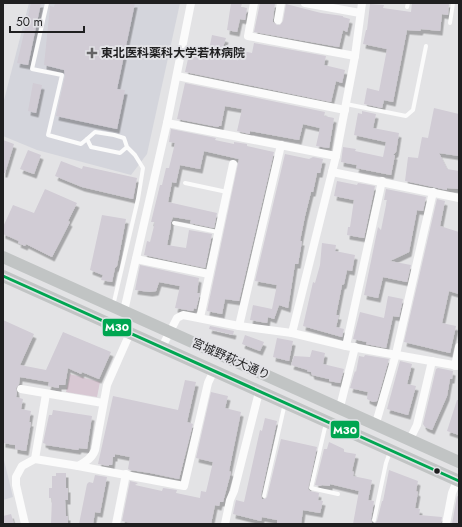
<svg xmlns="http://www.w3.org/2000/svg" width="462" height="527" font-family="Jost,'Noto Sans JP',sans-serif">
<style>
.built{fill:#d4d5dc}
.green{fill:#d8c8d3}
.building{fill:#d1ccd5;filter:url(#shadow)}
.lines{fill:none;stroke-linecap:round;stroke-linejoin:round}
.lane{stroke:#fbfbfb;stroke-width:4}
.street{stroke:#fbfbfb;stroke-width:8}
.secondary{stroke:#c1c4c4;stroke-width:12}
.bus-1-casing{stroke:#e2e2e6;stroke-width:6}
.bus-1{stroke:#00a651;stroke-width:3}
.poi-dot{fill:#646465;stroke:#e2e2e6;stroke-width:1.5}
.bus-dot{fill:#1f1f20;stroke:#e2e2e6;stroke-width:1.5}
.labels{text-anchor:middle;stroke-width:4;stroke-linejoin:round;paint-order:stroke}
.poi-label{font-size:12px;font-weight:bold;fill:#1f1f20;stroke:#e2e2e6;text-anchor:start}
.street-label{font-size:12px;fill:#1f1f20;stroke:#e2e2e6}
.line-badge{stroke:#e2e2e6;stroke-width:1.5}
.badge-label{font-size:11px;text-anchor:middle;font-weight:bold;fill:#fff}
</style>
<defs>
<filter id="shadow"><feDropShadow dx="2.5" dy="4.5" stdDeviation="0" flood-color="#0004"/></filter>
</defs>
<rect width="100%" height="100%" fill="#e3e3e5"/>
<!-- built -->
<g class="built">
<path d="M29 3H180L147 154 131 175 37 150 3 136V104Z"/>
<path d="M3 456 13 497 3 500Z"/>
</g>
<!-- green -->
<path class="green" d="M70 374 100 382 97 397 66 392Z"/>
<!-- building -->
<g class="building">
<path d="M31 3H41L28 65 17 63Z"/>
<path d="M55 3H135L117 89 125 90 117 129 56 116 65 76 64 70 44 65 50 7V6L54 7Z"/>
<path d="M231 3H242L241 7 247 8 245 20 240 19 237 32 227 30Z"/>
<path d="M260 3H275L273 19V22L277 25H280L283 21 286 4 321 13 343 16V17L350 19 347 32 343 30 339 47 254 32Z"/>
<path d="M412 3H449L448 15 442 14 440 31 421 29 420 31 407 30 393 102 384 100 382 108 364 104 367 88 379 91 387 49 363 44 366 30H367L370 4 384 5 383 8 411 12Z"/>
<path d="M212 35 226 38 223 47 252 53 254 43 326 56 324 65 345 70 342 83 336 81 331 102 185 72 188 59 186 58 188 46 209 50Z"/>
<path d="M33 83 42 85 36 113 28 111Z"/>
<path d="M185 83 325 112 324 116 334 118 329 148 316 146 320 128 303 124 299 140 250 131V134L237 131 242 109 225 106 221 126H219L218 127 177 119Z"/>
<path d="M434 108 459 114V156L439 153 447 169 459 171V189L447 188V190L405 181 408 157 418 158 422 137 428 138Z"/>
<path d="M362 111 376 114 373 128 399 133 396 152 393 155H395L391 175 356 168 357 165 341 162 343 147 356 149 355 151 383 157 386 142 354 135 358 113 362 114Z"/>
<path d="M171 129 216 138 215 140 234 144V142L247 144V146L274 152 239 301 225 299 222 314 207 311 239 159 204 151 200 169 180 165 176 183 172 182 168 202 217 213 214 228 190 223 191 220 173 217 171 222V225L167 245 186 248 189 230 212 234 205 268 144 255 147 241 150 242 155 222H151L160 185H162L166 168H169L175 143 169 142Z"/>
<path d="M3 140 14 144 5 173H3Z"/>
<path d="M28 150 41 155 34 174 20 169Z"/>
<path d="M285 154 309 159 313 157 323 159 320 173H317L313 192H311L305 216 300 241H302L298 264H295L288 308 279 305 274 319 268 317 267 323 250 320 253 305 272 309 277 285 255 281Z"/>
<path d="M61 161 82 169 83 166 137 178 133 199 82 187 55 176Z"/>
<path d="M337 181 357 185 358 183 375 186 364 238 347 235 348 227H350L354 200 334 196Z"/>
<path d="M45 189 77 203 68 221 70 222 52 257 26 244 25 246 18 243 19 241 3 234V227L13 205 34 213Z"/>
<path d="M386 189 426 197 423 211 417 210 409 252 390 261 411 265 407 282 383 277 378 298 364 295 378 227 381 230 387 200H384Z"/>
<path d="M437 199 445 201 440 226 459 232V294L449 291 442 323 456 326 450 353 404 342Z"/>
<path d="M102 215 126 219 117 266 115 268 112 282 101 280 103 275 90 270Z"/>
<path d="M322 243 336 245 335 251 355 255 352 271 347 270 344 284 342 285 336 315H339L336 327 344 329 342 337 303 326 313 282 315 283 320 265Z"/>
<path d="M140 265 199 278 197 293H200L196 309 194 308 193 311 175 308 180 286 159 282 156 291 150 292 135 290Z"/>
<path d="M388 296 403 299 399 317 393 316 386 348 366 344 367 342 353 339 360 312 384 318Z"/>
<path d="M3 320 34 334 20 365 46 370 63 332 111 352 99 379 82 372 81 374 68 368 65 385H59V388L48 386 49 382 20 377 19 384 16 388 17 393 16 397 23 399 21 409 31 411 29 422H31L26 451 15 449V445L3 443V373L4 365 3 364Z"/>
<path d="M210 326 234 331 233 335 209 329Z"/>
<path d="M245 335 264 342 260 351 242 344Z"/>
<path d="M277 338 293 341 289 361 273 357Z"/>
<path d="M312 350 325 353 323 364 344 369 340 383 329 381V379L312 375 311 372 307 371 308 370 291 365 294 356 310 357Z"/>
<path d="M365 355 389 359 377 401 373 402 367 399 368 392 350 388 355 371 356 372 359 356 364 357Z"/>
<path d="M400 361 412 364 407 384 416 386 408 415 387 409Z"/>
<path d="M438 368 453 371 452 379H450L447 396 432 430 425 427 423 424 436 369Z"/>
<path d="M185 380 196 382 187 422 193 424 179 479 150 473 130 470 128 469 130 457 115 454V457H113L112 465H109V466L98 464 113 396 178 410Z"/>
<path d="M211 392 228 396 225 408 241 412 229 471 231 472 223 502H220L219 506 215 505 211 524H135L122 521 130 481 138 483 135 485 162 491 163 488 177 490 176 493 200 498 201 491 206 492 213 462 196 458Z"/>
<path d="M457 400H459V435L447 431Z"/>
<path d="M53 410 92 416 87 449 79 448 78 450 46 445V444L43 443 49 415H52Z"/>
<path d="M265 418 277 421 261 495 262 499H265L267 497 281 439 317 447 308 489 310 491 319 493 318 500 323 501 320 513 303 510 301 524H277V520L262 517 261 521 233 514 236 500 244 502 260 430 262 431Z"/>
<path d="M329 442 344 449V452L356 454 352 471 354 472 353 476 372 480 368 500 374 501 371 519 372 523H375L377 521 382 501H383L389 470 418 481 416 491 418 492 415 508 420 509 419 515 442 517 441 524H353L359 491 330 484V486L322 485 320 486 315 485 324 449H327Z"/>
<path d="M56 473H66V488H68V500H65L66 516H68V524H51L52 498H49V488H52V476H56Z"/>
<path d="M95 475 107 477 100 513 95 512 93 524H79L87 484 89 482 93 483Z"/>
<path d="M457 496 459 497V524H452Z"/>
<path d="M11 514 14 524H3V516Z"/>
</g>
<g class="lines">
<!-- lane -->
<g class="lane">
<path d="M47 3 32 69 62 75 48 135 81 144 87 139"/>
<path d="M407 7 408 3"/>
<path d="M450 23 453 3"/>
<path d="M346 104 406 116 413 110 426 46"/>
<path d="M185 183 227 192"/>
<path d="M174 223 218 232"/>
<path d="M113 306 138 199 143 168 135 155 127 147 124 138 114 135 95 132 87 139 91 147 120 153 127 147"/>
<path d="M326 423 311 488 338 494"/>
<path d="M264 496 285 403"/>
<path d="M374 520 386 463 390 452"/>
</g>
<!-- street -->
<g class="street">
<path d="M254 3 248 36 355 56"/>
<path d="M305 3 360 13"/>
<path d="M278 20 281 3"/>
<path d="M177 76 345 110"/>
<path d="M167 123 336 156"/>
<path d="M332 172 459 198"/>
<path d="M136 259 209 274"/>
<path d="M124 311 167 123 191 3"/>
<path d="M200 318 233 164"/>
<path d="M239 326 281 145"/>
<path d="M292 333 336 156 355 56 362 3"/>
<path d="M346 346 382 181"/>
<path d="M162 347 177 318 183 315 239 326 292 333 346 346 459 366"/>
<path d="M455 366 459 347"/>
<path d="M21 389 103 403"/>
<path d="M340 407 355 347"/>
<path d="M376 423 396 354 433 192"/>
<path d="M410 439 417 425 432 361"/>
<path d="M35 459 46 394"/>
<path d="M78 466 184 486 208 383 214 370"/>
<path d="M25 524 16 485V477L22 466 35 459 78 466C86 462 92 458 95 450L107 385 130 333"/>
<path d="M116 524 126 474"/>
<path d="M225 524 230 500 234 491 259 392"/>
<path d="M446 524 452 493 457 481"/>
</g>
<!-- secondary -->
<g class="secondary">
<path d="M3 257 459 462"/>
<path d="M3 276 459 481"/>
</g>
<!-- bus-1 casing -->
<g class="bus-1-casing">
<path id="bus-1" d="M3 276 459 481"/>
</g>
<!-- bus-1 -->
<use href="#bus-1" class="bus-1"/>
</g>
<!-- markers -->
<path class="poi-dot" d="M90 47h4v4h4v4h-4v4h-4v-4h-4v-4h4z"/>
<circle class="bus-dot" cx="437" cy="471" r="3.5"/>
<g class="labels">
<!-- poi labels -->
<g class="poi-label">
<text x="101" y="57">東北医科薬科大学若林病院</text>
</g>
<!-- street labels -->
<g class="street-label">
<text transform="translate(231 359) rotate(24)" y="4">宮城野萩大通り</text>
</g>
</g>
<g class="line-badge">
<rect x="102" y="318" width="30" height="19" rx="4" fill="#00a651"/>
<rect x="330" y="420" width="30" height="19" rx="4" fill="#00a651"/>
</g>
<g class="badge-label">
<text x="117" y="331">M30</text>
<text x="345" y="434">M30</text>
</g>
<!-- border -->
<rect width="462" height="527" fill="none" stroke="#1f1f20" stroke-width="8"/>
<!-- scale -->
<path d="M10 26v6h74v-6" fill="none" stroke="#1f1f20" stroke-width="2"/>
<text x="16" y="26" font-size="12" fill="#1f1f20" stroke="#e2e2e6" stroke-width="3" paint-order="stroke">50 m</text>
</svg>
